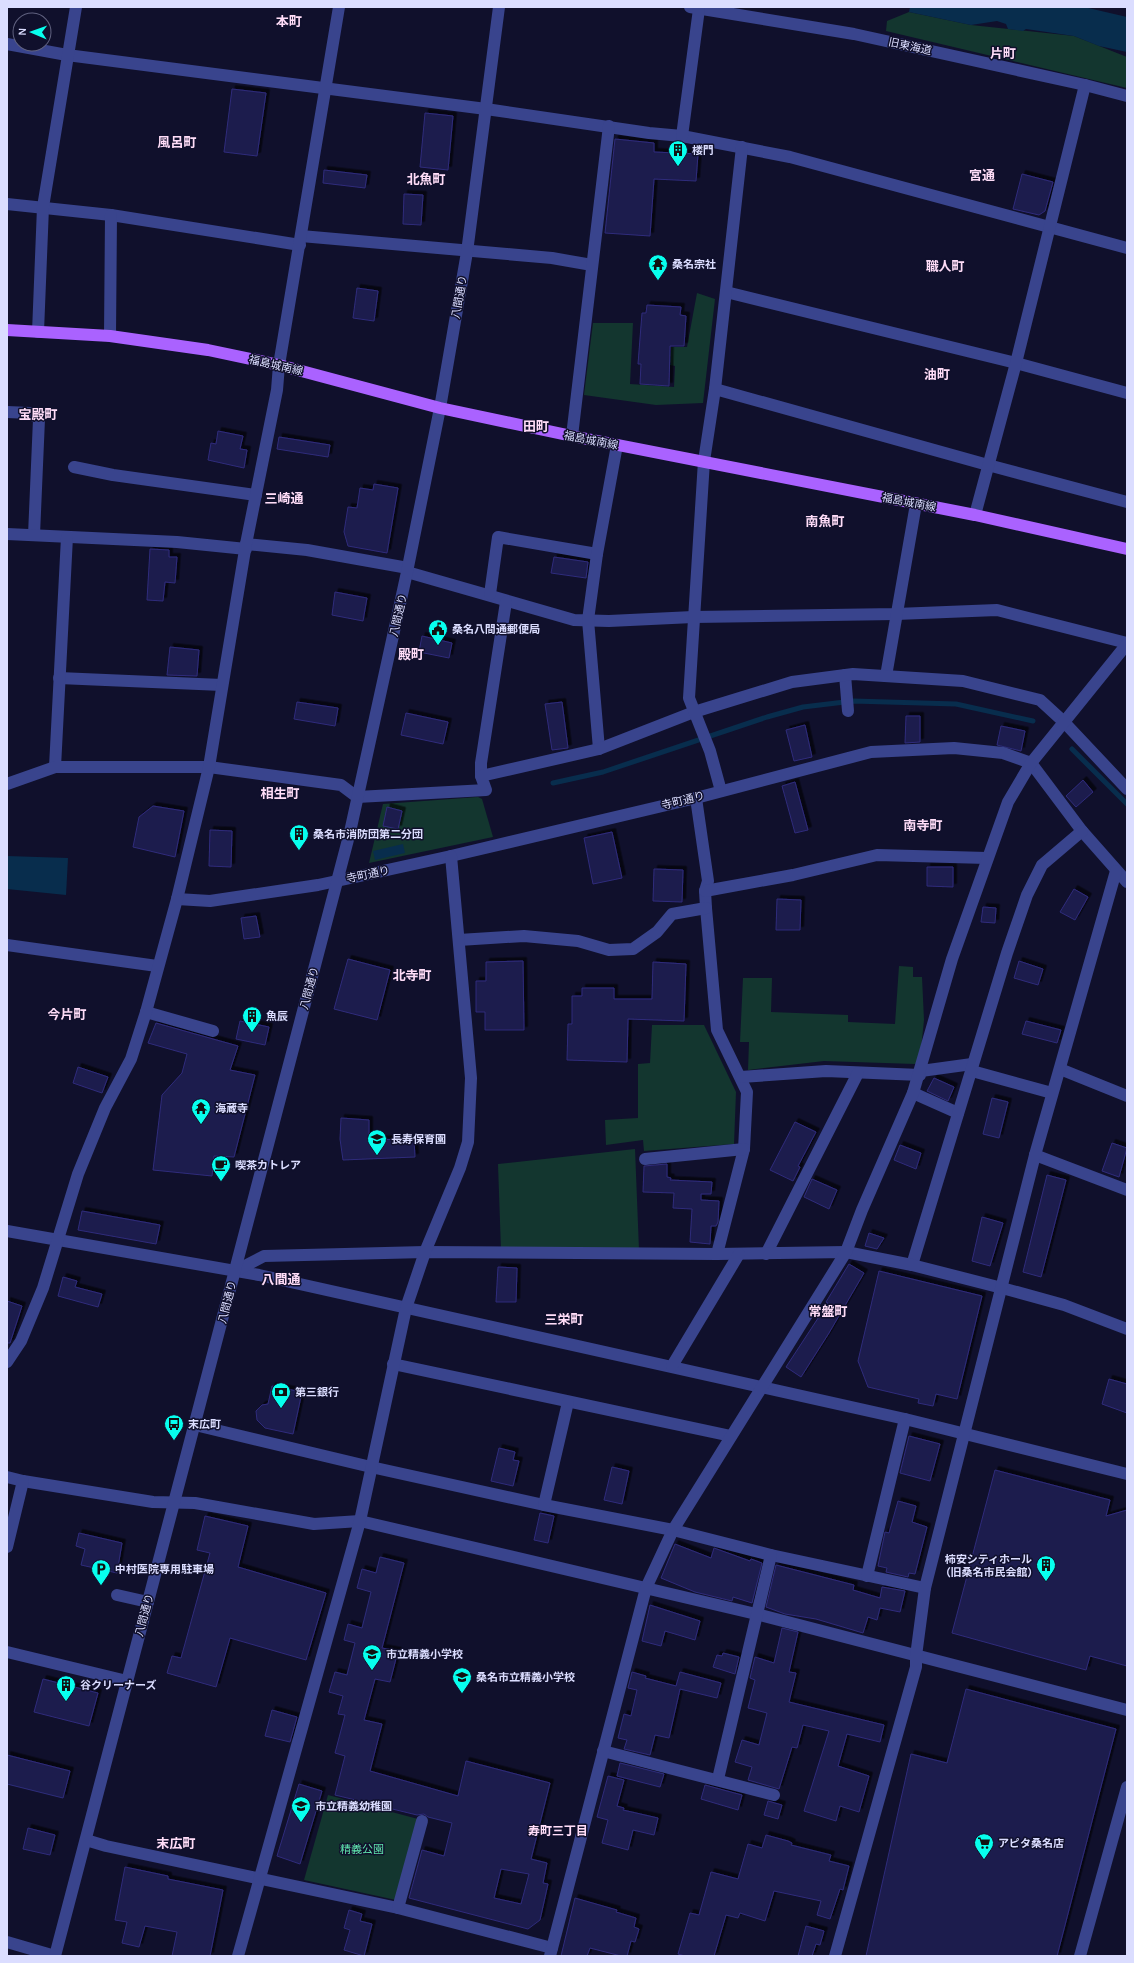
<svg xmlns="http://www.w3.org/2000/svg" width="1134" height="1963" font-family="Karla,'Noto Sans JP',sans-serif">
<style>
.green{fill:#13362f}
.water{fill:#082d4d}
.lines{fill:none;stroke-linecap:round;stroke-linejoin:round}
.stream{stroke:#082d4d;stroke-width:5}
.building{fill:#1d1b4e;stroke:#2f2c7b;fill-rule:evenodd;filter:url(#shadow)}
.minor{stroke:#39448d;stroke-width:12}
.major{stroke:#aa62ff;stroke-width:12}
.labels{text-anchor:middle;stroke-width:3;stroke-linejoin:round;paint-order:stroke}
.street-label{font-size:11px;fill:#dbddff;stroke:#10102c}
.poi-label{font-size:11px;font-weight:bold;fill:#dbddff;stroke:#10102c;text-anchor:start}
.park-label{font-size:11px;fill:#60e6ae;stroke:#10102c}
.neighbourhood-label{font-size:12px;font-weight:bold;fill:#ffddf8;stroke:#10102c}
.quarter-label{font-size:13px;font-weight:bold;fill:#ffddf8;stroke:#10102c}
</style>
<defs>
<filter id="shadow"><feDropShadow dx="3.5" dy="-3.5" stdDeviation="0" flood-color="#0009"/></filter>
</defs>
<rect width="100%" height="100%" fill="#10102c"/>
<!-- green -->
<g class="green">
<path d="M909 12 971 25 1074 36 1127 57V88L886 31 887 21Z"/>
<path d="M697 293 715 299 703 403 656 405 584 395 593 323H633L630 384 674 387 675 366 670 365 671 347H687Z"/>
<path d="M478 797 482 799 493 837 369 863 383 804Z"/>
<path d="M899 966 913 967V977H922L924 1020 920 1059 915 1064 824 1061 748 1070 749 1042H740L743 978H772L771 1012 848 1015V1022L895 1024Z"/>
<path d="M652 1025H704L736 1092 734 1144 644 1151 643 1140 606 1145 605 1120 638 1118V1064L650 1063Z"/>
<path d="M635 1149 639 1250H501L498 1164Z"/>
<path d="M328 1795 418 1819 396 1900 304 1880Z"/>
</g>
<!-- water -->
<g class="water">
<path d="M910 7H1084L1127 17V52L1099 46 1074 36 1026 29 1023 31 1008 29 1006 24 997 21 971 25 909 12Z"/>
<path d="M403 844 405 853 375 860 373 851Z"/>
<path d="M7 856 68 858 66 895 7 889Z"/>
</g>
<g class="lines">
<!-- stream -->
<g class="stream">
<path d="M1072 749 1127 804"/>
<path d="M553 783 603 772 767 717 803 707 853 701 956 704 1033 721"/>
</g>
</g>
<!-- building -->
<g class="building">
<path d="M232 89 266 93 257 156 224 152Z"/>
<path d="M425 113 453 116 448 170 420 167Z"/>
<path d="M615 139 654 143V152L698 154 696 181 654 179 650 236 605 233Z"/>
<path d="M324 170 367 175 365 188 323 183Z"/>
<path d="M1022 174 1053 182 1045 211 1039 215 1013 209Z"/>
<path d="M404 194 423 195 421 225 403 224Z"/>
<path d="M357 288 378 291 374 321 353 318Z"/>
<path d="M647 305 681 307 680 315 686 316 684 346H670L669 386 640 384 641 364H638L642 313H646Z"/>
<path d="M218 431 243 436 240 449 247 450 244 468 208 460 211 443 216 444Z"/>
<path d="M279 437 330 445 328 457 277 449Z"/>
<path d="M374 484 398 488 387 553 348 546 344 532 348 507 357 508 360 488 373 490Z"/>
<path d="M150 549 169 550V557H177L175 583 165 582 163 601 147 600Z"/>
<path d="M554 557 588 562 586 578 551 573Z"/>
<path d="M335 592 367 598 363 621 332 615Z"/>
<path d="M422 636 452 643 449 658 419 652Z"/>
<path d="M170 647 199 650 197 676 167 675Z"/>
<path d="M297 702 338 708 335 726 294 719Z"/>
<path d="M562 702 568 748 552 750 545 704Z"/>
<path d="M406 713 448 722 443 744 401 735Z"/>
<path d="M906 716H920V742L905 743Z"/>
<path d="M805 725 812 757 794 761 786 730Z"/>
<path d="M1001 726 1025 731 1021 751 997 745Z"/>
<path d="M1083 780 1093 792 1076 807 1066 796Z"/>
<path d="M795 782 808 830 795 833 782 786Z"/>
<path d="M153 806 184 811 175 857 133 847 139 817Z"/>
<path d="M387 807 402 811 398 829 383 826Z"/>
<path d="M210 830 232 831 231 867 209 866Z"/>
<path d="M612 832 622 878 593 884 584 838Z"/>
<path d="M927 867H953V887L927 886Z"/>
<path d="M654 869 683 870 682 902 653 901Z"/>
<path d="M1074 889 1088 897 1075 920 1060 912Z"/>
<path d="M777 899 801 900 800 930H776Z"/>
<path d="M983 907 996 908 995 923 981 922Z"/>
<path d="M256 916 260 937 244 939 241 918Z"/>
<path d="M348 959 390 970 377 1020 334 1009Z"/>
<path d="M523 961 524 1030H485V1012H476V981H486V962Z"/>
<path d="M1019 961 1043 969 1038 985 1014 978Z"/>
<path d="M653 962 686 964 684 1021 628 1019 627 1062 567 1060 568 1024H572V996H582V988H614V999H652Z"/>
<path d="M240 1021 269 1027 265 1045 236 1039Z"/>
<path d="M1026 1021 1061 1030 1057 1043 1022 1034Z"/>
<path d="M156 1023 238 1046 230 1070 255 1075 234 1157 214 1156 212 1176 153 1170 162 1095 182 1073 187 1054 148 1043Z"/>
<path d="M78 1067 108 1077 102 1093 73 1083Z"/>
<path d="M934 1078 954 1087 948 1101 927 1091Z"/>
<path d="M992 1098 1008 1102 999 1138 983 1134Z"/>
<path d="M341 1118 369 1120V1139L414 1140 415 1157 343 1160 340 1139Z"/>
<path d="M795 1122 816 1132 798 1166 800 1167 793 1181 770 1170Z"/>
<path d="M1112 1143 1127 1148 1119 1177 1102 1171Z"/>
<path d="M900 1145 921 1153 916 1169 894 1160Z"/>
<path d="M667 1164V1177L671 1178 670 1180 712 1182 711 1194H701V1200L719 1201 718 1222 716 1226H711L710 1244 690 1242 692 1209 673 1208 674 1193 643 1192 644 1166Z"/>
<path d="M1047 1175 1066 1180 1041 1277 1023 1272Z"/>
<path d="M812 1179 837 1190 829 1209 804 1197Z"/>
<path d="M82 1211 160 1225 156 1244 78 1230Z"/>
<path d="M982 1217 1003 1223 990 1266 972 1261Z"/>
<path d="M869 1233 884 1238 877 1249 865 1246Z"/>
<path d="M849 1264 864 1273 829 1333 801 1377 786 1367 828 1303 826 1302Z"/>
<path d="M498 1267 517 1268 516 1302H496Z"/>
<path d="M879 1271 982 1296 957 1399 936 1394 933 1406 918 1403 919 1399 868 1387 858 1361Z"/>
<path d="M63 1277 77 1281 75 1287 102 1294 98 1307 58 1296Z"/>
<path d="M7 1301 22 1306 10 1343H7Z"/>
<path d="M1109 1379 1127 1384V1413L1102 1404Z"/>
<path d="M272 1386 302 1392 293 1434 265 1428 257 1420 256 1411 262 1405 268 1404Z"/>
<path d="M909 1436 940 1444 930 1481 900 1473Z"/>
<path d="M499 1448 515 1452 513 1460 519 1461 513 1486 491 1481Z"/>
<path d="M612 1467 629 1471 622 1504 604 1500Z"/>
<path d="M995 1470 1110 1500 1106 1516 1127 1510V1666L1090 1656 1086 1670 952 1633Z"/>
<path d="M898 1501 916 1506 912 1522 927 1527 915 1574 909 1573 908 1577 886 1572 887 1568 878 1566 885 1532 889 1533Z"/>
<path d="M540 1513 554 1516 548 1543 534 1540Z"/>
<path d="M205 1516 248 1526 238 1567 326 1593 306 1660 230 1638 216 1687 167 1673 172 1656 181 1658 210 1553 197 1550Z"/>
<path d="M79 1533 122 1543 117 1573 81 1565 85 1549 76 1546Z"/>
<path d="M675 1544 711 1558 714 1548 750 1561 751 1559 762 1563 752 1603 733 1597 732 1601 695 1592 661 1578Z"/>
<path d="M380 1557 404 1563 382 1648 398 1651 390 1682 375 1679 364 1720 382 1724 370 1771 458 1796 466 1761 550 1783 531 1859 547 1863 543 1883 548 1884 540 1920 528 1929 409 1898 422 1850 444 1856 452 1823 428 1817 424 1814 417 1815 335 1795 345 1756 335 1753 345 1715 338 1714 343 1696 329 1692 335 1672 347 1675 355 1643 344 1640 348 1624 362 1628 371 1592 357 1588 362 1569 376 1573ZM501 1869 529 1874 521 1904 494 1898Z"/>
<path d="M776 1565 854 1585 853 1590 880 1598 882 1587 905 1591 900 1612 880 1608 877 1620 868 1617 863 1633 816 1619 785 1614 766 1607Z"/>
<path d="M650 1605 700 1621 695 1640 665 1631 661 1646 642 1641Z"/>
<path d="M782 1628 798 1632 789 1672 796 1673 789 1702 884 1725 880 1742 847 1734 838 1766 869 1776 859 1812 840 1806 836 1821 804 1811 829 1731 803 1725 797 1748 792 1747 779 1789 748 1780 752 1767 735 1762 742 1740 759 1745 767 1713 748 1708 755 1680 750 1678 755 1657 774 1663Z"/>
<path d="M723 1653 739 1657 735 1674 713 1667 717 1655 722 1656Z"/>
<path d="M632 1672 646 1676 645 1678 676 1686 680 1672 721 1683 717 1698 680 1689 669 1738 655 1735 650 1755 624 1749 627 1740 618 1738 624 1714 631 1716 637 1690 628 1688Z"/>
<path d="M43 1679 98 1693 89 1726 34 1712Z"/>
<path d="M966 1689 1116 1729 1057 1956H866L911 1754 947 1763Z"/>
<path d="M272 1710 297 1717 290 1742 265 1736Z"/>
<path d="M7 1755 70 1771 63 1798 7 1784Z"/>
<path d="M620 1763 664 1774 660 1787 617 1776Z"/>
<path d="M608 1776 624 1780 617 1806 624 1808 623 1810 658 1818 654 1835 633 1830 628 1850 602 1843 608 1820 597 1817Z"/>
<path d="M299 1784 322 1791 300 1864 277 1856Z"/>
<path d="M705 1785 742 1795 738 1810 701 1799Z"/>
<path d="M768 1801 782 1805 778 1819 764 1815Z"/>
<path d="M28 1828 55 1835 50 1855 23 1849Z"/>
<path d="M766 1835 788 1841 792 1843 791 1845 831 1855 829 1861 849 1866 843 1890 840 1889 830 1919 817 1915 821 1901 774 1891 765 1921 740 1913 738 1918 726 1915 714 1956H685L678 1954 690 1913 699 1915 711 1872 738 1879 748 1844 762 1848Z"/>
<path d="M125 1867 168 1876V1879L223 1890 210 1956H172L177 1932 145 1926 139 1947 122 1943 127 1922 115 1920Z"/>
<path d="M575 1898 617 1910 616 1912 636 1918 634 1927 639 1929 635 1942 631 1941 627 1956H621L590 1948 587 1956H561Z"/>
<path d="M349 1910 362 1914 360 1921 372 1924 364 1956 344 1950 350 1930 344 1928Z"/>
<path d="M806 1926 824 1931 820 1945 816 1944 812 1956H798Z"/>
</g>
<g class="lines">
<!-- minor -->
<g class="minor">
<path d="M690 7 854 34 1085 85 1127 96"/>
<path d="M7 44 67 55 486 109 649 133 682 136 790 157 1127 248"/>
<path d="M682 136 699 9"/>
<path d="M7 204 111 215 300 245"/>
<path d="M301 236 552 258 592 265"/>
<path d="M726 292 1016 363 1127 393"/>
<path d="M38 332 43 207 76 7"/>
<path d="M110 336 111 215"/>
<path d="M715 389 988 465 1127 502"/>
<path d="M7 412 30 413 39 419 34 535"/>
<path d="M572 436 609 126"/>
<path d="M74 467 113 475 256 495"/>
<path d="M975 515 1016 363 1085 85"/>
<path d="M7 534 177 542 246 549"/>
<path d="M246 544 307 550 408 568"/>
<path d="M407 572 574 620 609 621 693 617 896 614 997 610 1127 643"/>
<path d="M490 594 498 537 597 554"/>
<path d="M845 675 848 711"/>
<path d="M886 676 916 504"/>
<path d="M59 678 222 685"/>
<path d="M599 749 588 620 597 554 617 445"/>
<path d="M1031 763 1082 831 1127 882"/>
<path d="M55 767 67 537"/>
<path d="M481 776V763L506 602"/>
<path d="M7 784 55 767H209L341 785 357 797 486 790 481 776 599 749 694 712 792 682 853 674 963 681 1040 700 1064 722 1127 789"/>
<path d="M721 791 710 751 689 698 704 461 715 389 742 147"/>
<path d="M696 798 708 881 705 891 706 908 717 1030 747 1092 744 1149 717 1254"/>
<path d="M705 891 793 875 877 855 987 858"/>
<path d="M177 899 210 901 318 885 360 876 451 856 696 798 871 752 954 748 1003 753 1031 763"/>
<path d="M459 940 524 936 578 941 609 950 633 949 657 932 672 914 706 908"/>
<path d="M7 945 157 966"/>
<path d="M146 1012 213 1031"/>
<path d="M1060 1069 1127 1096"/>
<path d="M921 1071 972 1064"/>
<path d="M972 1071 1052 1093"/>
<path d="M741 1077 826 1071 920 1075"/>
<path d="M913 1093 958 1113"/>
<path d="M1035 1155 1127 1190"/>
<path d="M645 1159 744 1149"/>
<path d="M7 1231 259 1275 905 1419 1127 1474"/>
<path d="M766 1254 858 1073"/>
<path d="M912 1265 1007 953 1027 895 1042 865 1082 831"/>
<path d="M235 1271 264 1256 425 1252 717 1254 846 1252 912 1265 1002 1288 1064 1305 1127 1329"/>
<path d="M7 1362 21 1341 43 1288 78 1174 105 1108 131 1059 146 1012 177 899 209 767 246 544 277 390 279 365 339 7"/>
<path d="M393 1364 731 1436"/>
<path d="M672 1366 739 1254"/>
<path d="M195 1425 371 1467 544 1505 673 1530 771 1555 925 1588"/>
<path d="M7 1477 23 1481 153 1502 195 1503 314 1524 360 1521 756 1614 1127 1710"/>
<path d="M544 1505 568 1402"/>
<path d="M7 1547 23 1481"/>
<path d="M867 1576 905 1419"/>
<path d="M117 1595 148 1602"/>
<path d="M7 1652 127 1681"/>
<path d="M603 1751 774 1795"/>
<path d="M718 1779 771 1555"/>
<path d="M86 1840 106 1846 398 1908 552 1948"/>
<path d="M398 1908 422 1821"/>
<path d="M7 1942 55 1956"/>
<path d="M55 1956 350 832 407 572 440 408 467 252 499 7"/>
<path d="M238 1956 360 1521 406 1308 425 1252 460 1168 468 1142 471 1078 451 856"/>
<path d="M550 1956 646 1588 673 1530 846 1252 862 1210 913 1093 952 959 1008 802 1031 763 1127 644"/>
<path d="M835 1956 916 1667V1656L925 1588 1035 1155 1116 871"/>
<path d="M1080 1956 1127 1787"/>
</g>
<!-- major -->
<path class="major" d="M7 330 110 336 208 350 279 365 440 408 572 436 975 515 1127 549"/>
</g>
<!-- icons -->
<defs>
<g id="building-pin" transform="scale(1)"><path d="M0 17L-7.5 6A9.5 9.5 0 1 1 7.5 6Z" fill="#07ffee" stroke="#10102c"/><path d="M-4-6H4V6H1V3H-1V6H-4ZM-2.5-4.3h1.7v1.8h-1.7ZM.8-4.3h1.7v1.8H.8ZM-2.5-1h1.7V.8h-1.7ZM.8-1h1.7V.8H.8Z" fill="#111"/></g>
<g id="temple-pin" transform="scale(1)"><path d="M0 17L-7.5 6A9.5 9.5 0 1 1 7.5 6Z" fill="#07ffee" stroke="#10102c"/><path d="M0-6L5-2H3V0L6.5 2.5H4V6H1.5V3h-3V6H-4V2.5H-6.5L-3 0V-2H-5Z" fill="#111"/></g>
<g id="civic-pin" transform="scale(1)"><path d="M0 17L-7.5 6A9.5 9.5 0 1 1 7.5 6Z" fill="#07ffee" stroke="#10102c"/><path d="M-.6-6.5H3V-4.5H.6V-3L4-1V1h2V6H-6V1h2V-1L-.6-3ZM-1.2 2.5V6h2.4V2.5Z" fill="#111"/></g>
<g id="school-pin" transform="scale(1)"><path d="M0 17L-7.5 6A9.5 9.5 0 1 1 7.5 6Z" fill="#07ffee" stroke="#10102c"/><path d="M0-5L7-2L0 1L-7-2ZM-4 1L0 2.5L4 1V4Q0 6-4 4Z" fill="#111"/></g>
<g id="cafe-pin" transform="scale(1)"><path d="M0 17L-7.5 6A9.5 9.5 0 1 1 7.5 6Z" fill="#07ffee" stroke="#10102c"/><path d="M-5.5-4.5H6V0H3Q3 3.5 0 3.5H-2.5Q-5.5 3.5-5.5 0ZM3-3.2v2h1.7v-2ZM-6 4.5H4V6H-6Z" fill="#111"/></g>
<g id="bank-pin" transform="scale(1)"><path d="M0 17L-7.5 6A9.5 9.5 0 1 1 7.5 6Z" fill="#07ffee" stroke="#10102c"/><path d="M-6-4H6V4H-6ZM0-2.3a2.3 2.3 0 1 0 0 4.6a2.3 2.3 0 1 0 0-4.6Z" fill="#111"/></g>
<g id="bus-pin" transform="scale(1)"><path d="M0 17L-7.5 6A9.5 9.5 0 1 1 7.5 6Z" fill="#07ffee" stroke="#10102c"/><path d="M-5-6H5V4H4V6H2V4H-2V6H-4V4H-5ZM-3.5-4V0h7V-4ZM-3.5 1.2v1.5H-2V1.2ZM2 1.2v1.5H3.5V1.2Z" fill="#111"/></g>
<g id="parking-pin" transform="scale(1)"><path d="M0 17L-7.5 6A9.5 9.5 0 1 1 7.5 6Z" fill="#07ffee" stroke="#10102c"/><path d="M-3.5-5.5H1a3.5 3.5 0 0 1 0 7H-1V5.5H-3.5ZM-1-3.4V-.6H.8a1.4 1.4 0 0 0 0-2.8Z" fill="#111"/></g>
<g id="supermarket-pin" transform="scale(1)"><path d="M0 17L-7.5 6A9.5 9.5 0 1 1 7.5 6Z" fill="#07ffee" stroke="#10102c"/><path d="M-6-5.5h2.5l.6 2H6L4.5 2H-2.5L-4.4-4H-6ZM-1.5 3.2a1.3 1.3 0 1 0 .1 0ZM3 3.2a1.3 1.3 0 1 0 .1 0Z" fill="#111"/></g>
</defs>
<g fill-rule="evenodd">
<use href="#building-pin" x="678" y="150"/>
<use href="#temple-pin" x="658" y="264"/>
<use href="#civic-pin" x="438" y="629"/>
<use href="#building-pin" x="299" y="834"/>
<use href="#building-pin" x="252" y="1016"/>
<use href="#temple-pin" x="201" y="1108"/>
<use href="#school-pin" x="377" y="1139"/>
<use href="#cafe-pin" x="221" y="1165"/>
<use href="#bank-pin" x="281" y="1392"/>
<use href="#bus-pin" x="174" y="1424"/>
<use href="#building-pin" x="1046" y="1565"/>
<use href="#parking-pin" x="101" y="1569"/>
<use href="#school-pin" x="372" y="1654"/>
<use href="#school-pin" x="462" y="1677"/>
<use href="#building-pin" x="66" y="1685"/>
<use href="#school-pin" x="301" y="1806"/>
<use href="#supermarket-pin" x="984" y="1843"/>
</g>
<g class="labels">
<!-- street labels -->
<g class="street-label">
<text transform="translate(910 46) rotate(12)" y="4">旧東海道</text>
<text transform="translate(459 297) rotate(-80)" y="4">八間通り</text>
<text transform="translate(276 365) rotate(13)" y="4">福島城南線</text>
<text transform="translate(591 440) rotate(11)" y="4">福島城南線</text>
<text transform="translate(909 502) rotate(11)" y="4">福島城南線</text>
<text transform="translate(398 615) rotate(-77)" y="4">八間通り</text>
<text transform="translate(683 800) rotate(-14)" y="4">寺町通り</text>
<text transform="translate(368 874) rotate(-12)" y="4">寺町通り</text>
<text transform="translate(309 988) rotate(-75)" y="4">八間通り</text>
<text transform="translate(227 1302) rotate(-76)" y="4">八間通り</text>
<text transform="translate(144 1615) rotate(-75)" y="4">八間通り</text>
</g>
<!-- poi labels -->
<g class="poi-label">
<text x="692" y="154">楼門</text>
<text x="672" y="268">桑名宗社</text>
<text x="452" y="633">桑名八間通郵便局</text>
<text x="313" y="838">桑名市消防団第二分団</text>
<text x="266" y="1020">魚辰</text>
<text x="215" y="1112">海蔵寺</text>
<text x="391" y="1143">長寿保育園</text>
<text x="235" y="1169">喫茶カトレア</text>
<text x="295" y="1396">第三銀行</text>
<text x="188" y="1428">末広町</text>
<text x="1032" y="1563" text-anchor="end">柿安シティホール<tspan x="1032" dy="13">(旧桑名市民会館)</tspan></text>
<text x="115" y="1573">中村医院専用駐車場</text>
<text x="386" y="1658">市立精義小学校</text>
<text x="476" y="1681">桑名市立精義小学校</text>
<text x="80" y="1689">谷クリーナーズ</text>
<text x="315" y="1810">市立精義幼稚園</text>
<text x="998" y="1847">アピタ桑名店</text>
</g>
<!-- park labels -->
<g class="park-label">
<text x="362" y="1853">精義公園</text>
</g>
<!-- neighbourhood labels -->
<g class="neighbourhood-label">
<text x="558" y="1835">寿町三丁目</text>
</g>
<!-- quarter labels -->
<g class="quarter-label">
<text x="289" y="26">本町</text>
<text x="1003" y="58">片町</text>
<text x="177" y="147">風呂町</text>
<text x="982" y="180">宮通</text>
<text x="426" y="184">北魚町</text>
<text x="945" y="271">職人町</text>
<text x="937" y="379">油町</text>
<text x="38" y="419">宝殿町</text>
<text x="536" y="431">田町</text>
<text x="284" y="503">三崎通</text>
<text x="825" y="526">南魚町</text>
<text x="411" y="659">殿町</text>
<text x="280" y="798">相生町</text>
<text x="923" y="830">南寺町</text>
<text x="412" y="980">北寺町</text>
<text x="67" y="1019">今片町</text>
<text x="281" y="1284">八間通</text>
<text x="828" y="1316">常盤町</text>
<text x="564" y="1324">三栄町</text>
<text x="176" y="1848">末広町</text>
</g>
</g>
<!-- border -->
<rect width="1134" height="1963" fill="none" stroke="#dbddff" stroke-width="16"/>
<!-- north arrow -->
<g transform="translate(32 32) rotate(272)"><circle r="19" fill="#10102c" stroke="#616280"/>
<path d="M0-3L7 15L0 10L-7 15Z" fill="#07ffee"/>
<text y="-6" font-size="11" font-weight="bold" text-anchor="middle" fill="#dbddff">N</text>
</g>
</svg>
